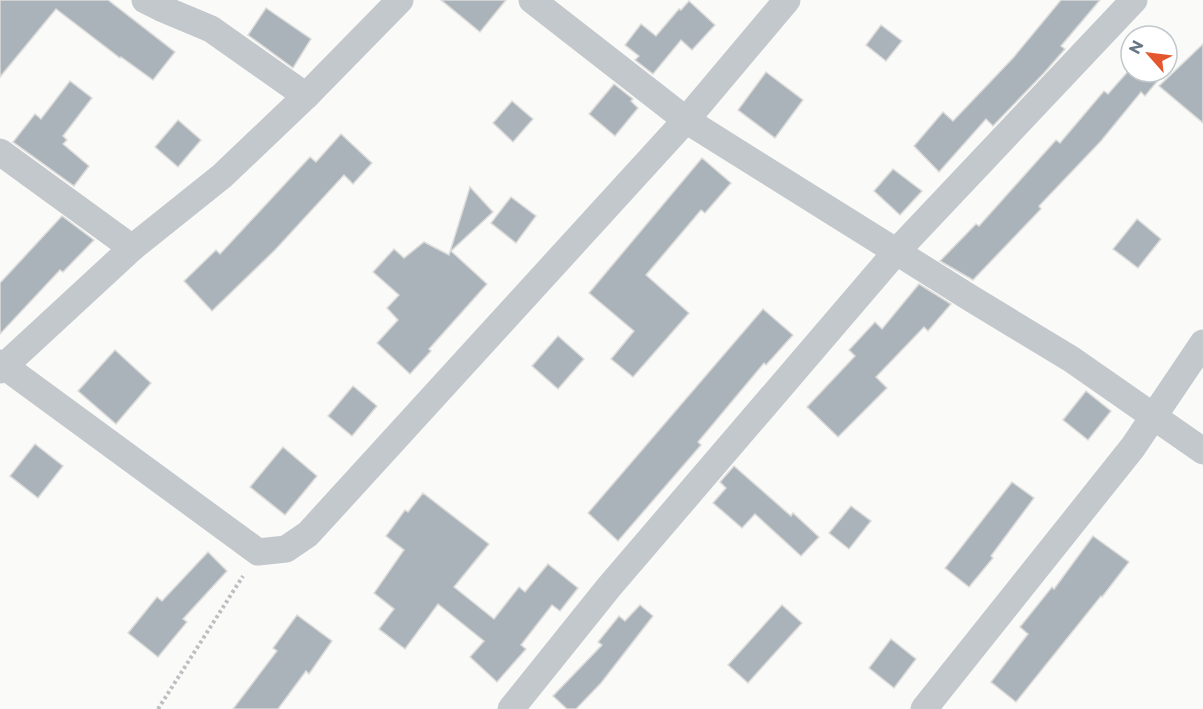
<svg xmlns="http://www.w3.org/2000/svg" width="1203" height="709" font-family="Montserrat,sans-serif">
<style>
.building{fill:#aab3b9;stroke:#dcdcda;stroke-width:1.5}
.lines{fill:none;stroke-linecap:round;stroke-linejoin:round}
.path{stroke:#bbbfc2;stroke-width:4;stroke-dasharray:3 3;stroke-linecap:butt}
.minor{stroke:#c3c8cc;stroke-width:27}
</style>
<rect width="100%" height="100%" fill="#fafaf8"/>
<!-- building -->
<g class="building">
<path d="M0 0H108L175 52 153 80 121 57 120 58 56 9 0 77Z"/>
<path d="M441 0H506L480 32Z"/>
<path d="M1061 0H1100L1061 46 1065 49 1044 73 993 126 986 119 939 172 914 146 943 112 953 121 1013 58Z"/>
<path d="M689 1 715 25 692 50 681 40 653 74 635 60 639 56 625 45 641 24 656 36 679 9 681 10Z"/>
<path d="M266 8 311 39 293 68 248 35Z"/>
<path d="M881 25 902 41 886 61 866 45Z"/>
<path d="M1203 44V123L1159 86Z"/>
<path d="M1131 68V72H1165L1145 96 1141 92 1101 141 1039 206 1041 209 973 280 940 261 976 224 979 226 1056 140 1060 143 1104 91 1108 94Z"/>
<path d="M766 72 803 100 775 138 738 110Z"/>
<path d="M70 81 92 98 63 136 67 140 63 144 89 166 74 186 13 142 35 114 41 119Z"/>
<path d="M614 84 633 99 631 101 638 108 615 136 589 114Z"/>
<path d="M512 101 533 119 513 142 493 123Z"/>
<path d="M178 120 201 140 178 167 155 147Z"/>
<path d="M341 134 372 163 353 184 344 175 275 250 212 311 184 281 216 250 220 254 310 157 316 162Z"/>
<path d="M702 158 731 183 705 213 701 210 646 275 689 313 633 377 611 359 634 331 589 293Z"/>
<path d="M893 169 922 191 900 215 874 191Z"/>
<path d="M470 187 493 212 451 251 487 284 429 349 431 351 410 374 377 343 398 320 387 308 399 295 373 272 394 249 404 258 424 242 449 255Z"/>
<path d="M511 197 536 216 516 243 491 223Z"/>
<path d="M62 216 94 240 63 272 60 270 0 334V283Z"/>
<path d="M1137 219 1161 239 1138 268 1113 249Z"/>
<path d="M919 284 951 304 928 331 924 327 876 377 887 388 838 437 807 407 855 356 849 350 875 322 882 329Z"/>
<path d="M763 309 793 335 766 365 764 363 698 442 701 445 618 541 588 513Z"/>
<path d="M558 336 584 359 558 389 532 366Z"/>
<path d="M115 350 151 383 116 424 78 391Z"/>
<path d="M353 386 377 406 352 436 328 416Z"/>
<path d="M1086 391 1111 411 1088 440 1063 420Z"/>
<path d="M35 444 63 466 38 498 10 476Z"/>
<path d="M283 447 317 476 285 515 250 487Z"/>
<path d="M734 466 791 516 793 513 819 537 801 556 755 514 742 528 713 503 726 488 720 482Z"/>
<path d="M1012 482 1034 498 991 556 993 558 969 587 945 568Z"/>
<path d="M423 493 489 544 454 587 494 619 519 587 525 592 548 564 578 588 560 611 552 605 521 645 526 649 497 682 470 657 484 641 438 604 405 649 379 629 394 609 374 593 404 550 386 536 405 510 408 512Z"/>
<path d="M851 506 871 521 849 549 829 533Z"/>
<path d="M1093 536 1129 562 1102 597 1101 596 1016 702 991 682 1028 634 1020 627 1052 587 1054 589Z"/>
<path d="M208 552 227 571 183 619 187 622 158 657 128 633 157 597 162 601Z"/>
<path d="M640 605 653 616 601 683 576 709H567L553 696 602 645 598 642 619 616 625 621Z"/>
<path d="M782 605 802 623 748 683 728 665Z"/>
<path d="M297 615 332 641 309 674 306 671 278 709H233L277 651 273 648Z"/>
<path d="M891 639 916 659 894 688 869 668Z"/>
</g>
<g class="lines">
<!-- path -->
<path class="path" d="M158 709 243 576"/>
<!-- minor -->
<g class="minor">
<path d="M145 0 161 8 211 29 306 96"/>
<path d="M532 0 686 120 972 299 1071 359 1203 451"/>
<path d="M0 152 132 248"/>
<path d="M0 363 258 552 286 549 308 534 686 120 787 0"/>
<path d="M0 370 132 248 222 176 306 96 400 0"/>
<path d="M511 709 609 587 896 252 1134 0"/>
<path d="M924 709 1133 447 1203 343"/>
</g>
</g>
<!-- north arrow -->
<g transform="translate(1149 54) rotate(298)"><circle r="28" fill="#ffffff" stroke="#c1c8cd" stroke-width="1.5"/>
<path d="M0-4.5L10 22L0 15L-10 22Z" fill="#e4572e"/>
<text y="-9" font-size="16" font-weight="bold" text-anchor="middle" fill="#657683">N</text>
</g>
</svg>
